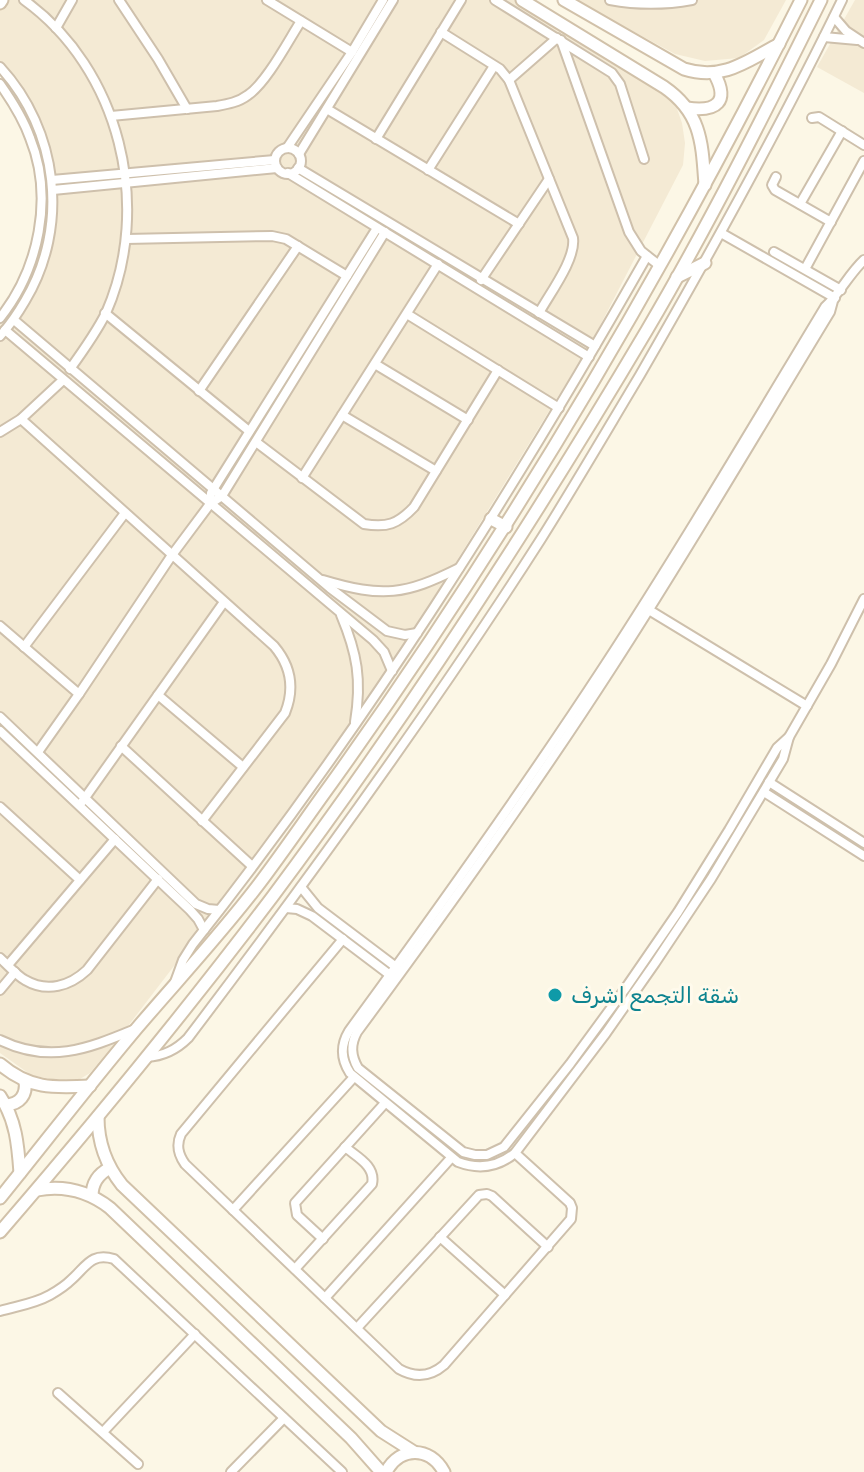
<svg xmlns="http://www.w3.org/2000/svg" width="864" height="1472" font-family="Rubik,Vazirmatn,sans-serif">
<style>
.residential{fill:#f4ead4}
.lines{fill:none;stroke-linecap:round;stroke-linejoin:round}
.street-casing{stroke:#cec0ac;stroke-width:12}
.secondary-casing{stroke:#d1c1a9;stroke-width:15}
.street{stroke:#fff;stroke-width:8}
.secondary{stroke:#fff;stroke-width:11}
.culture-dot{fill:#0f9aa8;stroke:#fffaec;stroke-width:3}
.labels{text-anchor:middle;stroke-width:6;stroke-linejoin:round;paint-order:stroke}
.culture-label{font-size:22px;fill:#0d838f;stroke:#fffaec;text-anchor:start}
</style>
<rect width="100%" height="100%" fill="#fcf7e6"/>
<!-- residential -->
<g class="residential">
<path d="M0 0H522L662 89 676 106 682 123 685 143 683 165 591 343 403 648 401 646 321 774 115 1043 90 1073 80 1079 55 1080 31 1075 0 1053V323L31 277 47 227 48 187 36 131 19 98 0 76Z"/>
<path d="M575 0H786L764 40 739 58 705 61 675 54Z"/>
<path d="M855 0H864V93L817 67Z"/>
</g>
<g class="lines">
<!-- street casing -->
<g class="street-casing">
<g id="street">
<path d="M24 0C120 69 153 206 106 313 96 333 83 351 70 369"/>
<path d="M119 0 158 59 187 109"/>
<path d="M267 0 352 52"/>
<path d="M495 0 612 73 620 84 644 159"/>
<path d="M610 0C637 5 665 5 692 0"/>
<path d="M834 17 846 31 864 43"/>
<path d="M56 28 72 0"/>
<path d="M441 32 500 69 509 80 573 238C576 259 550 293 539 313"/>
<path d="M824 37 857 40"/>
<path d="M561 40 629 232 641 251 660 266"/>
<path d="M0 67C58 130 70 226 25 301 18 313 10 325 0 336"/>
<path d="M509 80 557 38"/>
<path d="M0 84C12 101 23 118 30 138 54 197 39 269 0 318"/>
<path d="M327 109 519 224"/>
<path d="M111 116 217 106C228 104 239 102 248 95 267 82 288 41 301 21"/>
<path d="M812 118 819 117 864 145"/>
<path d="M376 139 461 0"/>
<path d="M287 148 352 52 383 0"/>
<circle cx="288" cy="161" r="13"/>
<path d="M299 154 393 0"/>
<path d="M298 168 595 346"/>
<path d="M428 170 494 66"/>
<path d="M288 173 589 357"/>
<path d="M776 177 772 185 775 190 831 222"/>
<path d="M52 180 275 160"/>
<path d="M53 190 277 168"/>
<path d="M800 204 842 131"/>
<path d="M721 233 835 298"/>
<path d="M126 239 272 236 286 239 347 276"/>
<path d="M774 252 841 290"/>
<path d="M864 260C849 274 840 293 825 307 752 428 680 550 603 668 522 792 436 912 349 1031 340 1046 341 1059 350 1073L458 1162C479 1170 498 1167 515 1153L606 1033 655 963 711 879 783 759 789 737 831 664 864 599"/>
<path d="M805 269 864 161"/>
<path d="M481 280 549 179"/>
<path d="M105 313 249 431"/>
<path d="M407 314 559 408"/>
<path d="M14 320 330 588 387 631 405 635 417 633"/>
<path d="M5 330 373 640 384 652 392 671"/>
<path d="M375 364 468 420"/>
<path d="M199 391 298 246"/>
<path d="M342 415 436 471"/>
<path d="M21 419 274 646C291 666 295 688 285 713L202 821"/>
<path d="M0 432 21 419 63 380"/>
<path d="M256 442 364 524C387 528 398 524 414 507L498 370"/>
<path d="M302 478 438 264"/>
<path d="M210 504 211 493 377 228"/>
<path d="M323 580C383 598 405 595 459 568"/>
<path d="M649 610 807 706"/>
<path d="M341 615C357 653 362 680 355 722"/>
<path d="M0 626 79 694"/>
<path d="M24 647 125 513"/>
<path d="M158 695 243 767"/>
<path d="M0 717 196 904 208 909 219 910"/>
<path d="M0 731 190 910 198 919 204 930"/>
<path d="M789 737 777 748 729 830 678 912 625 989 570 1064 504 1147 487 1155H475L463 1152 358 1068C351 1056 350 1045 357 1032 445 913 531 793 611 669 687 552 757 432 830 312L833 301"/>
<path d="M121 746 252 866"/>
<path d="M38 752 79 694 172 555 210 504 222 496 385 232"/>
<path d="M769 782 864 843"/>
<path d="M764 792 864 856"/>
<path d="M82 802 224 602"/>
<path d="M0 807 80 880"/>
<path d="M301 887 318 908 396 967"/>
<path d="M286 908 297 909 312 916 390 975"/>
<path d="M343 939 181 1134C176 1145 178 1154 185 1164L399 1369C415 1378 430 1377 444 1365L571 1219 572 1208 570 1203 515 1153"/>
<path d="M0 958C8 965 16 975 25 980 47 993 70 986 87 970L158 879"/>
<path d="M8 965 115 839"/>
<path d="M175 982 183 960 193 944C364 728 511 495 647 256"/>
<path d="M0 990 15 972"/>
<path d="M0 1040C49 1064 87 1049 133 1030"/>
<path d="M147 1057C164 1056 176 1050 188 1038 311 876 431 711 541 539 575 485 607 430 640 375 711 252 780 128 842 0"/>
<path d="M233 1210 354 1077"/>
<path d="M440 1237 505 1295"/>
<path d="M323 1239 297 1215 295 1203 385 1103"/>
<path d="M295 1269 372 1184C376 1166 357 1157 345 1147"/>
<path d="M325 1298 451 1158"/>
<path d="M0 1311C17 1306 34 1304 50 1295 57 1291 65 1286 71 1280 86 1267 91 1252 114 1259L342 1472"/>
<path d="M357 1328 479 1195 487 1194 492 1196 548 1247"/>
<path d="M58 1393 138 1464"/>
<path d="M103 1432 195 1334"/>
<path d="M231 1472 284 1418"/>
</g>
</g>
<!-- secondary casing -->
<g class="secondary-casing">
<g id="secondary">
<path d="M522 0 664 87C702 113 702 144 705 185"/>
<path d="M564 0 684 69C722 81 746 62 779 44"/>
<path d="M0 3 2 0"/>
<path d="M687 108C717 112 730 102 714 73"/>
<path d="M677 277 705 263"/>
<path d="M491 519 506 527"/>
<path d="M0 1064C29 1089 53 1088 90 1086"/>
<path d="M0 1096C16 1120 18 1145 20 1173"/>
<path d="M6 1105C20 1104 27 1095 25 1081"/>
<path d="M98 1117C98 1143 106 1165 122 1185L381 1431 414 1452"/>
<path d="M37 1190C64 1185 88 1191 110 1208L351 1438 381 1472"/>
<path d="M92 1196C92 1183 98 1174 110 1168"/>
<path d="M0 1198C46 1141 90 1084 137 1028 178 980 221 934 259 884 284 851 307 817 331 784 509 536 664 273 801 0"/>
<path d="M0 1232C94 1123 186 1011 273 896 408 715 532 524 647 330 710 223 766 111 821 0"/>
<path d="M386 1472C400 1446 430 1446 444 1472"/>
</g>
</g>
<!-- street -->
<use href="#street" class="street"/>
<!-- secondary -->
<use href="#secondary" class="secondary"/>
</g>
<!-- markers -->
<circle class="culture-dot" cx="555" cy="995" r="8"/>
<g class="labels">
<!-- culture labels -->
<g class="culture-label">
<text x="571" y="1003">شقة التجمع اشرف</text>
</g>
</g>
</svg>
